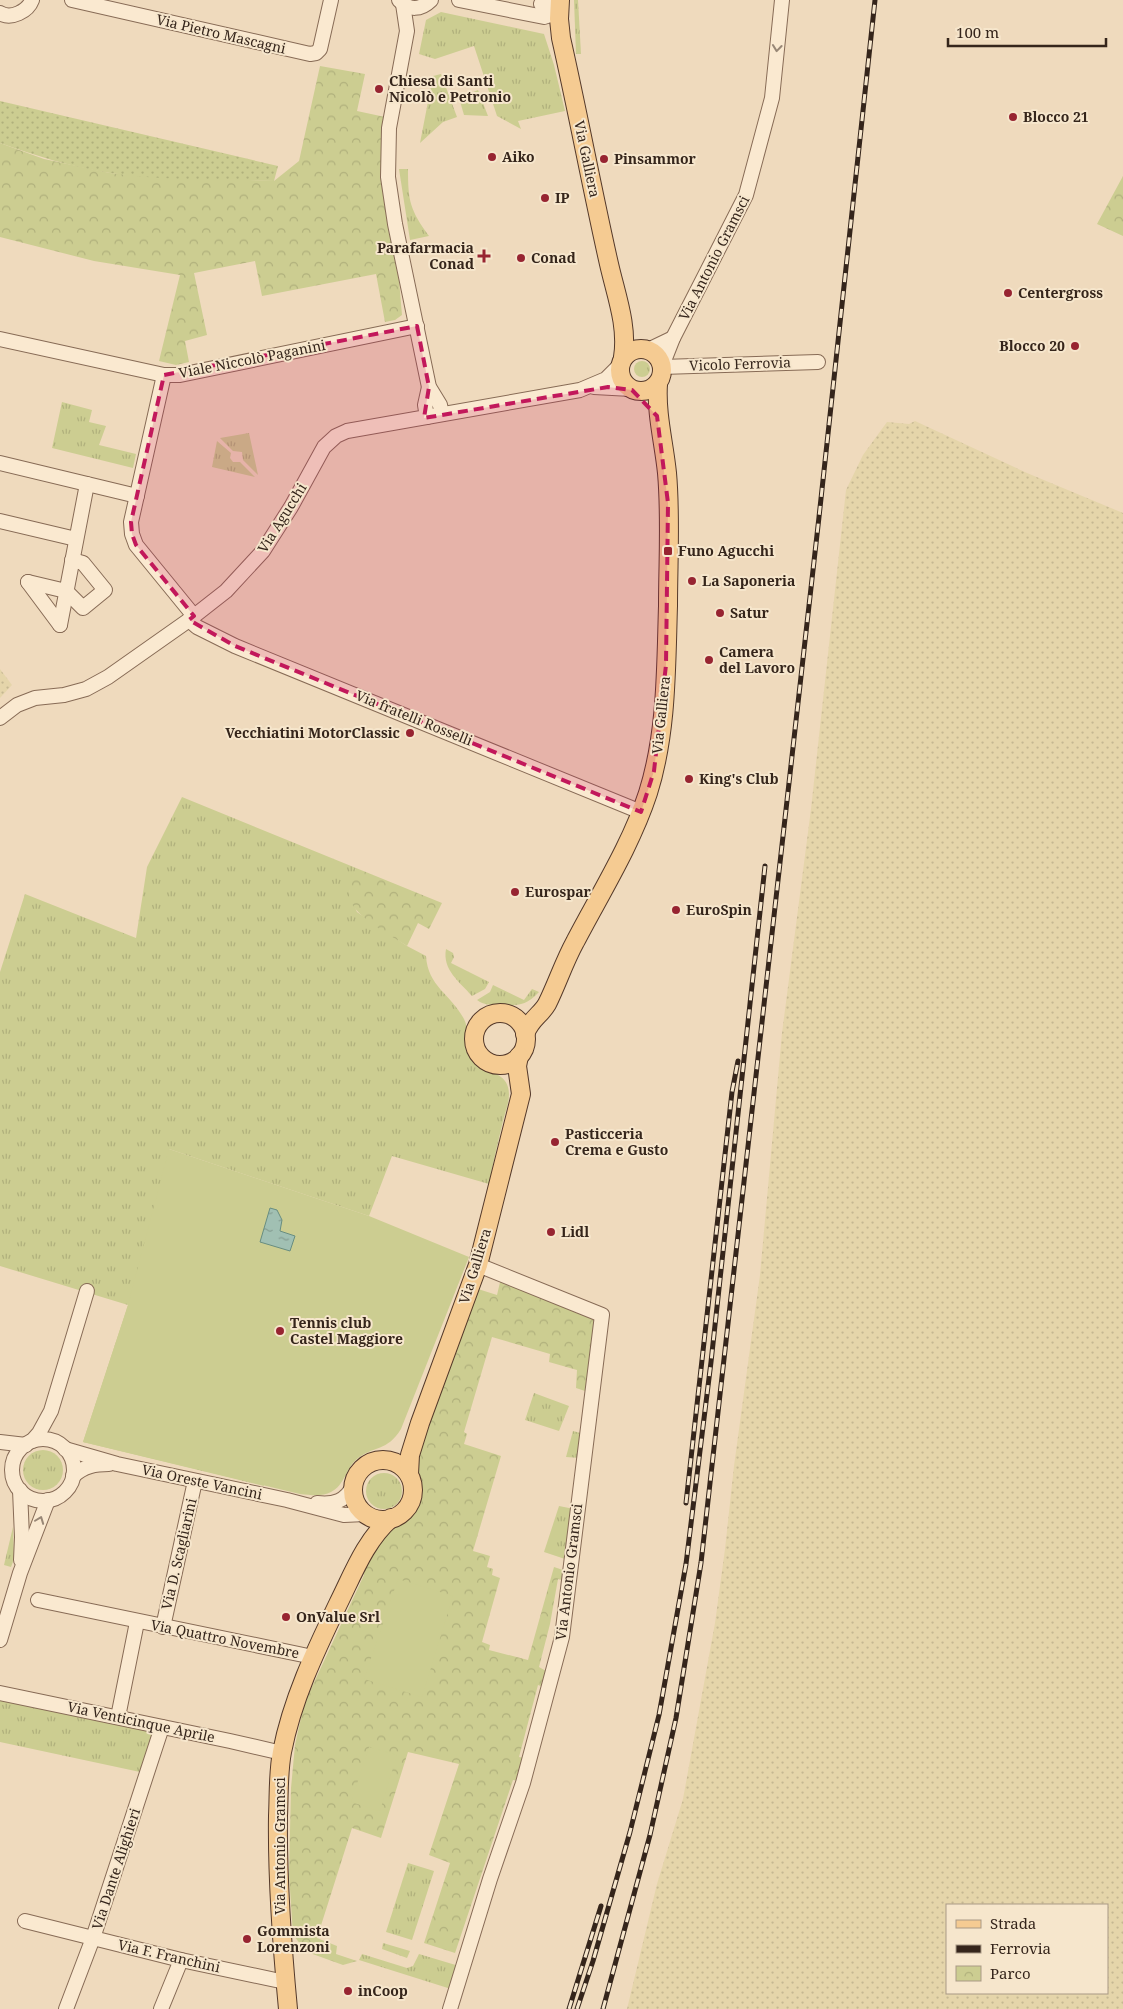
<svg xmlns="http://www.w3.org/2000/svg" width="1123" height="2009" font-family="'Noto Serif',serif">
<style>
.farmland{fill:url(#farmland-dots);fill-rule:evenodd}
.grass{fill:url(#grass-tufts)}
.park{fill:url(#park-crowns)}
.garden{fill:url(#garden-dots)}
.pitch{fill:#cccd91}
.water{fill:url(#water-ripples);stroke:#688d80}
.lines{fill:none;stroke-linecap:round;stroke-linejoin:round}
.minor-casing{stroke:#876b56;stroke-width:16}
.major-casing{stroke:#54392a;stroke-width:20}
.minor{stroke:#fae9d0;stroke-width:14}
.major{stroke:#f5cb92;stroke-width:18}
.rail-casing{stroke:#35251b;stroke-width:5}
.rail{stroke:#f6e6cc;stroke-width:3;stroke-dasharray:9;stroke-linecap:butt}
.oneway{stroke:#988776}
.marked{fill:#c2185b;fill-opacity:0.2;stroke:#c2185b;stroke-width:4;stroke-dasharray:10 6;stroke-linejoin:round}
.poi-dot{fill:#972431;stroke:#f6e6cc;stroke-width:2}
.labels{text-anchor:middle;stroke-width:4;stroke-linejoin:round;paint-order:stroke}
.street-label{font-size:14px;fill:#35251b;stroke:#f6e6cc}
.poi-label{font-size:14px;font-weight:bold;fill:#35251b;stroke:#f6e6cc;text-anchor:start}
</style>
<defs>
<pattern id="farmland-dots" width="8" height="8" patternUnits="userSpaceOnUse" patternTransform="scale(1.25)"><rect width="8" height="8" fill="#e5d5aa"/><path d="M2 2h.1M6 6h.1" fill="none" stroke="#c5b792" stroke-width="1.8" stroke-linecap="round"/></pattern>
<pattern id="grass-tufts" width="24" height="20" patternUnits="userSpaceOnUse" patternTransform="scale(1.25)"><rect width="24" height="20" fill="#cccd91"/><path d="M3 7l-1-3M5 7V3M7 7l1-3M15 17l-1-3M17 17v-4M19 17l1-3" fill="none" stroke="#b0b07c"/></pattern>
<pattern id="park-crowns" width="20" height="18" patternUnits="userSpaceOnUse" patternTransform="scale(1.25)"><rect width="20" height="18" fill="#cccd91"/><path d="M2 6a3 3 0 1 1 6 0M12 15a3 3 0 1 1 6 0" fill="none" stroke="#b0b07c"/></pattern>
<pattern id="garden-dots" width="8" height="8" patternUnits="userSpaceOnUse" patternTransform="scale(1.25)"><rect width="8" height="8" fill="#cccd91"/><path d="M2 2h.1M6 6h.1" fill="none" stroke="#b0b07c" stroke-width="1.8" stroke-linecap="round"/></pattern>
<pattern id="water-ripples" width="26" height="14" patternUnits="userSpaceOnUse" patternTransform="scale(1.25)"><rect width="26" height="14" fill="#a1c0b3"/><path d="M2 4q2-2 4 0t4 0M15 11q2-2 4 0t4 0" fill="none" stroke="#849c91"/></pattern>
</defs>
<rect width="100%" height="100%" fill="#efdabd"/>
<!-- farmland -->
<g class="farmland">
<path d="M915 421 1027 473 1123 513V2009H627L657 1884 683 1799 715 1623 725 1549 734 1466 760 1275 782 1033 811 809 846 490 863 455 887 422 909 424ZM947 1905H1107V1993H947Z"/>
<path d="M0 669 12 685 0 698Z"/>
</g>
<!-- grass -->
<g class="grass">
<path d="M574 0H578L581 54H576Z"/>
<path d="M441 12 544 34 554 65 565 111 518 121 521 129 497 116 474 46 435 59 419 54 426 20Z"/>
<path d="M441 74 457 117 443 122 420 143 433 76Z"/>
<path d="M478 90 488 116 464 115 459 98Z"/>
<path d="M399 169H408C408 201 410 210 429 236L410 240Z"/>
<circle cx="642" cy="369" r="8"/>
<path d="M62 402 92 410 89 422 106 426 99 445 136 454 133 468 52 448Z"/>
<path d="M249 433 258 475 243 460 242 452 233 451 220 438Z"/>
<path d="M217 441 231 453 230 458 233 462H240L255 477 212 467Z"/>
<path d="M182 797 356 868 349 893 357 912 407 946 426 956C428 987 451 994 464 1019 472 1035 461 1051 479 1064 491 1074 509 1074 509 1094 509 1103 505 1113 503 1121 498 1142 493 1163 489 1184L392 1156 369 1216 169 1149 264 1486 83 1442 128 1305 0 1266V972L25 894 136 938 147 867Z"/>
<path d="M446 949 453 953 454 957 451 963 489 982 485 989 472 996C460 982 442 970 446 949Z"/>
<path d="M493 985 524 1000 532 989 539 992C525 1007 518 1005 499 1005 490 1005 484 1005 477 1000L490 992Z"/>
<path d="M534 1393 569 1406 559 1431 525 1420Z"/>
<path d="M573 1431 584 1434 580 1458 566 1457Z"/>
<circle cx="43" cy="1470" r="20"/>
<circle cx="384" cy="1491" r="18"/>
<path d="M559 1506 574 1509 568 1560 544 1552Z"/>
<path d="M13 1527 14 1559 11 1567 4 1565Z"/>
<path d="M0 1700 154 1732 140 1772 0 1742Z"/>
<path d="M408 1863 434 1871 412 1940 386 1932Z"/>
<path d="M383 1943 410 1951 407 1958 382 1949Z"/>
<path d="M362 1954 407 1968 413 1966 419 1954 459 1966 451 1989 359 1960Z"/>
</g>
<!-- park -->
<g class="park">
<path d="M320 66 365 74 357 111 385 117 402 315 395 320 385 322 376 274 262 296 255 261 194 273 207 335 185 341 189 362 176 365 159 361 180 275 94 261 0 237V143L44 159 110 173 146 176 274 181 299 161Z"/>
<path d="M1123 176V236L1097 224Z"/>
<path d="M356 868 442 903 429 929 418 923 407 946C391 935 350 915 349 895 349 886 353 876 356 868Z"/>
<path d="M501 1278 596 1321 588 1392 576 1388 577 1370 549 1362 550 1354 492 1337 464 1432 467 1434 464 1444 501 1456 473 1551 490 1556 487 1567 493 1569 492 1575 500 1578 482 1642 490 1645 489 1650 528 1660 554 1567 563 1570 566 1575 565 1581 558 1579 550 1624 539 1667 546 1671 543 1687 538 1685 519 1757 525 1758 518 1781 513 1780 455 1953 424 1943 450 1863 429 1855 459 1764 408 1752 381 1838 352 1828 317 1938 337 1946 336 1954 357 1961 343 1965 307 1952 293 1935 289 1874 291 1788 295 1745 304 1704 364 1575 362 1570C367 1561 378 1536 386 1530 391 1527 398 1525 403 1522 424 1508 418 1485 414 1465L478 1289 497 1295Z"/>
</g>
<!-- garden -->
<path class="garden" d="M0 101 278 166 274 181C220 179 164 181 110 173 72 167 36 156 0 143Z"/>
<!-- pitch -->
<g class="pitch">
<path d="M169 1149 369 1216 469 1257 401 1429C387 1452 374 1445 357 1459 346 1468 345 1485 331 1492 322 1497 311 1495 300 1494L83 1442 128 1305Z"/>
<path d="M398 1579 453 1596 422 1697 364 1679Z"/>
<path d="M369 1747 397 1755 380 1811 351 1802Z"/>
</g>
<!-- water -->
<path class="water" d="M270 1208 277 1210 282 1220 280 1231 295 1236 290 1251 260 1242Z"/>
<g class="lines">
<!-- minor casing -->
<g class="minor-casing">
<g id="minor">
<path d="M72 0 310 54 316 53 320 49 331 0"/>
<path d="M399 0C409 11 421 10 431 0"/>
<path d="M459 0 544 17 559 12 553 7 541 4"/>
<path d="M403 4 407 31 389 128 388 177 395 224 429 387 440 405 442 414"/>
<path d="M0 13C11 20 28 11 32 0"/>
<path d="M0 339 164 375H180L417 326"/>
<path d="M648 350 673 338"/>
<path d="M662 366 673 338 746 195 772 98 782 0"/>
<path d="M662 367 818 362"/>
<path d="M164 375 131 522 132 534 136 545 194 616"/>
<path d="M594 387 631 389"/>
<path d="M427 417 425 405 429 387"/>
<path d="M0 463 137 496"/>
<path d="M0 521 76 539"/>
<path d="M28 582 66 591 83 608 105 590 83 563 72 560"/>
<path d="M28 582 60 625"/>
<path d="M189 620 197 627 235 646 641 812"/>
<path d="M60 625 87 484"/>
<path d="M0 718 17 705 35 698 64 695 86 689 108 677 189 620 226 591 263 551 291 507 324 447 336 436 347 431 580 390 606 379 620 365"/>
<circle cx="43" cy="1470" r="31"/>
<path d="M32 1441 39 1433 51 1411 87 1291"/>
<path d="M0 1442 26 1445"/>
<path d="M65 1449 117 1464 287 1500 344 1515 365 1514"/>
<path d="M73 1476C84 1466 95 1464 109 1464"/>
<path d="M20 1490 22 1537 21 1560"/>
<path d="M317 1503C334 1505 346 1501 353 1486"/>
<path d="M38 1600 313 1657"/>
<path d="M163 1627 195 1481"/>
<path d="M0 1640 20 1573 48 1500"/>
<path d="M0 1693 230 1741 282 1753"/>
<path d="M118 1717 137 1622"/>
<path d="M25 1921 181 1960 285 1982"/>
<path d="M66 2009 93 1938 162 1727"/>
<path d="M161 2009 181 1960"/>
<path d="M450 2009 490 1879 523 1783 562 1637 602 1315 478 1265"/>
</g>
</g>
<!-- major casing -->
<g class="major-casing">
<g id="major">
<path d="M560 0 559 19 561 38C578 113 592 189 609 264 616 295 628 326 623 357"/>
<circle cx="641" cy="370" r="21"/>
<circle cx="500" cy="1039" r="26"/>
<path d="M525 1034C531 1018 540 1016 547 1004 557 984 564 962 575 942 600 894 631 845 648 793 667 733 666 668 668 606 668 562 671 517 667 473 664 443 656 414 658 384"/>
<circle cx="383" cy="1490" r="30"/>
<path d="M409 1474 410 1455 420 1423 478 1265 521 1094 517 1066 519 1056"/>
<path d="M288 2009C282 1945 277 1881 278 1816 279 1795 278 1773 282 1752 292 1700 315 1652 338 1604 353 1574 365 1541 391 1518"/>
</g>
</g>
<!-- minor -->
<use href="#minor" class="minor"/>
<!-- major -->
<use href="#major" class="major"/>
<!-- rail casing -->
<g class="rail-casing">
<g id="rail">
<path d="M686 1503 732 1092 738 1061"/>
<path d="M569 2009 601 1906"/>
<path d="M577 2009 593 1961 630 1832 659 1715 686 1564 711 1362 765 866"/>
<path d="M603 2009 650 1835 676 1718 701 1563 819 517 875 0"/>
</g>
</g>
<!-- rail -->
<use href="#rail" class="rail"/>
</g>
<!-- one-way arrows -->
<defs><path id="oneway-chevron" d="M-2-3.5L2.5 0L-2 3.5" fill="none" stroke-width="1.6" stroke-linecap="round" stroke-linejoin="round" transform="scale(1.25)"/></defs>
<g class="oneway">
<use href="#oneway-chevron" transform="translate(777 48) rotate(96)"/>
<use href="#oneway-chevron" transform="translate(40 1520) rotate(-69)"/>
</g>
<!-- marked area -->
<path class="marked" d="M417 326 429 387 424 418 608 387 632 390 657 416 668 503 666 665 654 771 641 812 235 646 189 620 194 616 136 545 132 534 131 522 164 375Z"/>
<!-- markers -->
<g class="poi-dot">
<circle cx="379" cy="89" r="5"/>
<circle cx="1013" cy="117" r="5"/>
<circle cx="492" cy="157" r="5"/>
<circle cx="604" cy="159" r="5"/>
<circle cx="545" cy="198" r="5"/>
<path d="M481.5 248.5h5v5h5v5h-5v5h-5v-5h-5v-5h5z"/>
<circle cx="521" cy="258" r="5"/>
<circle cx="1008" cy="293" r="5"/>
<circle cx="1075" cy="346" r="5"/>
<rect x="663" y="546" width="10" height="10" rx="2.5"/>
<circle cx="692" cy="581" r="5"/>
<circle cx="720" cy="613" r="5"/>
<circle cx="709" cy="660" r="5"/>
<circle cx="410" cy="733" r="5"/>
<circle cx="689" cy="779" r="5"/>
<circle cx="515" cy="892" r="5"/>
<circle cx="676" cy="910" r="5"/>
<circle cx="555" cy="1142" r="5"/>
<circle cx="551" cy="1232" r="5"/>
<circle cx="280" cy="1331" r="5"/>
<circle cx="286" cy="1617" r="5"/>
<circle cx="247" cy="1939" r="5"/>
<circle cx="348" cy="1991" r="5"/>
</g>
<g class="labels">
<!-- street labels -->
<g class="street-label">
<text transform="translate(221 34) rotate(13)" y="5">Via Pietro Mascagni</text>
<text transform="translate(587 159) rotate(78)" y="5">Via Galliera</text>
<text transform="translate(714 258) rotate(-63)" y="5">Via Antonio Gramsci</text>
<text transform="translate(252 359) rotate(-11)" y="5">Viale Niccolò Paganini</text>
<text transform="translate(740 364) rotate(-2)" y="5">Vicolo Ferrovia</text>
<text transform="translate(282 518) rotate(-58)" y="5">Via Agucchi</text>
<text transform="translate(661 715) rotate(-84)" y="5">Via Galliera</text>
<text transform="translate(414 718) rotate(22)" y="5">Via fratelli Rosselli</text>
<text transform="translate(475 1266) rotate(-73)" y="5">Via Galliera</text>
<text transform="translate(202 1482) rotate(12)" y="5">Via Oreste Vancini</text>
<text transform="translate(179 1554) rotate(-77)" y="5">Via D. Scagliarini</text>
<text transform="translate(569 1572) rotate(-83)" y="5">Via Antonio Gramsci</text>
<text transform="translate(225 1639) rotate(11)" y="5">Via Quattro Novembre</text>
<text transform="translate(141 1722) rotate(12)" y="5">Via Venticinque Aprile</text>
<text transform="translate(280 1846) rotate(-90)" y="5">Via Antonio Gramsci</text>
<text transform="translate(116 1869) rotate(-72)" y="5">Via Dante Alighieri</text>
<text transform="translate(169 1956) rotate(13)" y="5">Via F. Franchini</text>
</g>
<!-- poi labels -->
<g class="poi-label">
<text x="389" y="86">Chiesa di Santi<tspan x="389" dy="16">Nicolò e Petronio</tspan></text>
<text x="1023" y="122">Blocco 21</text>
<text x="502" y="162">Aiko</text>
<text x="614" y="164">Pinsammor</text>
<text x="555" y="203">IP</text>
<text x="474" y="253" text-anchor="end">Parafarmacia<tspan x="474" dy="16">Conad</tspan></text>
<text x="531" y="263">Conad</text>
<text x="1018" y="298">Centergross</text>
<text x="1065" y="351" text-anchor="end">Blocco 20</text>
<text x="678" y="556">Funo Agucchi</text>
<text x="702" y="586">La Saponeria</text>
<text x="730" y="618">Satur</text>
<text x="719" y="657">Camera<tspan x="719" dy="16">del Lavoro</tspan></text>
<text x="400" y="738" text-anchor="end">Vecchiatini MotorClassic</text>
<text x="699" y="784">King's Club</text>
<text x="525" y="897">Eurospar</text>
<text x="686" y="915">EuroSpin</text>
<text x="565" y="1139">Pasticceria<tspan x="565" dy="16">Crema e Gusto</tspan></text>
<text x="561" y="1237">Lidl</text>
<text x="290" y="1328">Tennis club<tspan x="290" dy="16">Castel Maggiore</tspan></text>
<text x="296" y="1622">OnValue Srl</text>
<text x="257" y="1936">Gommista<tspan x="257" dy="16">Lorenzoni</tspan></text>
<text x="358" y="1996">inCoop</text>
</g>
</g>
<!-- legend -->
<rect x="946" y="1904" width="162" height="90" fill="#f6e6cc" stroke="#a99985"/>
<rect x="956" y="1920" width="25" height="8" fill="#f5cb92" stroke="#a99985"/>
<text x="990" y="1929" font-size="15" fill="#35251b">Strada</text>
<rect x="956" y="1945" width="25" height="8" fill="#35251b" stroke="#a99985"/>
<text x="990" y="1954" font-size="15" fill="#35251b">Ferrovia</text>
<rect x="956" y="1966" width="25" height="15" fill="url(#park-crowns)" stroke="#a99985"/>
<text x="990" y="1979" font-size="15" fill="#35251b">Parco</text>
<!-- scale -->
<path d="M948 38v8h158v-8" fill="none" stroke="#35251b" stroke-width="2.5"/>
<text x="956" y="38" font-size="15" fill="#35251b" stroke="#f6e6cc" stroke-width="4" paint-order="stroke">100 m</text>
</svg>
